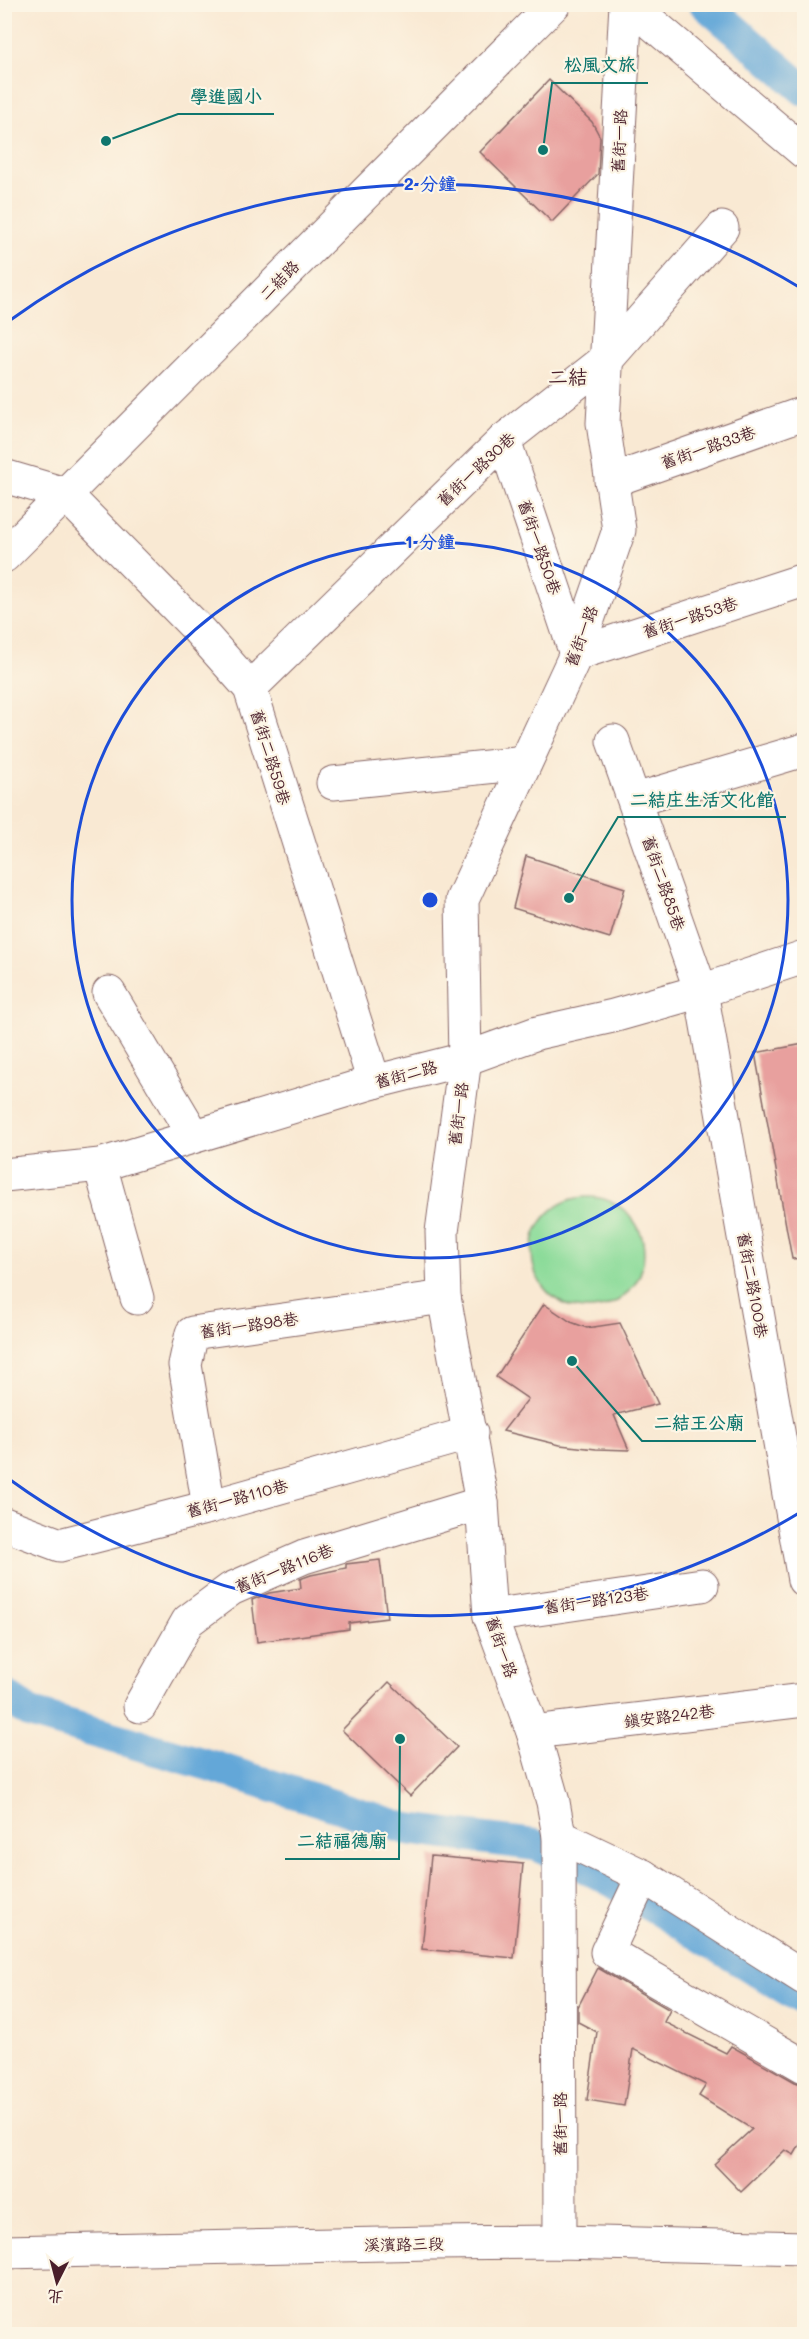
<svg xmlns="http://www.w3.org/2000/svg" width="809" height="2339" font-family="Mali,'LXGW WenKai TC',sans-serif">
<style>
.green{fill:#8cdb9a;stroke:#6b7d62;stroke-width:1.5}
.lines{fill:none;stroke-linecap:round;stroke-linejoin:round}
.canal{stroke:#63a7d8;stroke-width:32}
.building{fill:#e8a09e}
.minor-casing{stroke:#876666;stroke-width:35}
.minor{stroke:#fff;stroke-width:33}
.ring{fill:none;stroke:#1d4ed8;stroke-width:3}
.labels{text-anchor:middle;stroke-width:4.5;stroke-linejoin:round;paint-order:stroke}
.street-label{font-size:16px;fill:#4a1f2b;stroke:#fcf5e5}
.quarter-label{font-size:20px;fill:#4a1f2b;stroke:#fcf5e5}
.centre{fill:#1d4ed8;stroke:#fcf5e5;stroke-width:3}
.ring-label{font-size:18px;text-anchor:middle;font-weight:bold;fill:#1d4ed8;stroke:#fcf5e5;stroke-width:4.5;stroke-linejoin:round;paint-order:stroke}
.leader{fill:none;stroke:#0f766e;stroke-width:2}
.callout-dot{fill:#0f766e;stroke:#fcf5e5;stroke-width:2}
.callout-label{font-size:18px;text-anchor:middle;font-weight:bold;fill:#0f766e;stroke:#fcf5e5;stroke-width:4.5;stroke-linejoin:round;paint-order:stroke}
</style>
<rect width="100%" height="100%" fill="#fcf5e5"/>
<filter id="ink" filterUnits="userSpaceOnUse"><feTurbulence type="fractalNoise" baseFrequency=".0167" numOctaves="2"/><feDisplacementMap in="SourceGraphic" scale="12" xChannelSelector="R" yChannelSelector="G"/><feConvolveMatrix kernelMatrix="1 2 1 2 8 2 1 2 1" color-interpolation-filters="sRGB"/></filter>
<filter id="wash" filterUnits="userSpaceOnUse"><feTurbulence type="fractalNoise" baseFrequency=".008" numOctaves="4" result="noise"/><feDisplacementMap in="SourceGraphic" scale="24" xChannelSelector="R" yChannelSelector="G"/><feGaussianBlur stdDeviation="1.35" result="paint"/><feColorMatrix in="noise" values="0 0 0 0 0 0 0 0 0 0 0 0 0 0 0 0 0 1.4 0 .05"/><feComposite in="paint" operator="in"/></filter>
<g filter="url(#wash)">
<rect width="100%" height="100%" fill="#f9e9d3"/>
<!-- green -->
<circle class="green" cx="588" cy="1253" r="56"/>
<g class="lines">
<!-- canal -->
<g class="canal">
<path d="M705 4 804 90"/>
<path d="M4 1695 32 1714 212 1766 407 1829 535 1845 570 1859 615 1883 804 2000"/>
</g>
</g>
<g id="blocks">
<!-- building -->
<g class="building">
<path d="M549 80 592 122 600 137 598 174 552 222 480 152Z"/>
<path d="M526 856 625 888 610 938 513 908Z"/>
<path d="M804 1044V1258L792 1259 755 1053Z"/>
<path d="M544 1304 571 1322 587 1328 620 1323 658 1404 614 1415 629 1450 596 1449 560 1445 503 1431 528 1399 496 1377Z"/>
<path d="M380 1560 387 1618 349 1623V1629L257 1642 252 1600 269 1593 301 1588 300 1579 311 1575 346 1568V1564Z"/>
<path d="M389 1682 457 1747 410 1796 342 1730Z"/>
<path d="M431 1856 523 1864 514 1958 422 1949Z"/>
<path d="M598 1968 670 2010 664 2022 726 2053 731 2046 795 2082 804 2085V2138L794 2155 785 2150 741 2192 714 2164 752 2129 699 2096 706 2085 633 2049 624 2106 587 2100 597 2032 578 2022V2007Z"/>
</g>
</g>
</g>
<g filter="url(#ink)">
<use href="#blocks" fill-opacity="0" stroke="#876666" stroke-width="1.5"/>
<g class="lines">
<!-- minor casing -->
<g class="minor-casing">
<g id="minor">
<path d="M629 4 804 152"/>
<path d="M504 440 576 654 804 580"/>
<path d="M4 476 65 494 194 625 250 688 374 1082"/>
<path d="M611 481 804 413"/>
<path d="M4 556 554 4"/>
<path d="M250 688 504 440 608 358 722 228"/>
<path d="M613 741 701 991 804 1580"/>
<path d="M333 783 525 763"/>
<path d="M635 800 804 750"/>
<path d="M109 993 194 1136"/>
<path d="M100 1165 137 1298"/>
<path d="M4 1175 100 1165 374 1082 465 1059 537 1033 613 1016 701 991 804 957"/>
<path d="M209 1507 185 1365 192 1333 444 1297"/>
<path d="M4 1524 60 1545 209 1507 471 1433"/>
<path d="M490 1616 702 1585"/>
<path d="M140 1706 188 1621 231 1589 304 1557 482 1503"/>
<path d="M533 1732 804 1700"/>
<path d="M559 1836 643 1876 804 1978"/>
<path d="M643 1876 607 1952 804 2066"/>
<path d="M560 2242 559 1836 553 1802 533 1732 490 1616 482 1503 444 1297 442 1232 465 1059 462 900 576 654 619 530 603 423 626 4"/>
<path d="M4 2252 431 2243 560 2242 804 2248"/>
</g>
</g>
<!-- minor -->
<use href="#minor" class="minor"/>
</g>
</g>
<!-- distance rings -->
<g class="ring">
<circle cx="430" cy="900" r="358"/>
<path d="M804 1510A716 716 0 0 1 9 1479M9 321A716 716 0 0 1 804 290"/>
</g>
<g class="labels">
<!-- street labels -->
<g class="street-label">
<text transform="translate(619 141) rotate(-87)" y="6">舊街一路</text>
<text transform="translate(279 280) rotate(-45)" y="6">二結路</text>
<text transform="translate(708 447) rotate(-19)" y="6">舊街一路33巷</text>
<text transform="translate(476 469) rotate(-43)" y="6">舊街一路30巷</text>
<text transform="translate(540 547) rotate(71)" y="6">舊街一路50巷</text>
<text transform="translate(690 617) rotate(-18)" y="6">舊街一路53巷</text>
<text transform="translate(581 636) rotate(-69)" y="6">舊街一路</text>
<text transform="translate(271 757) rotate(73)" y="6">舊街二路59巷</text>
<text transform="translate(664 883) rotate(71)" y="6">舊街二路85巷</text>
<text transform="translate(406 1074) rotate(-15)" y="6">舊街二路</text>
<text transform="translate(458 1114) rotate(-83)" y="6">舊街一路</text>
<text transform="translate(753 1285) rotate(80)" y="6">舊街二路100巷</text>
<text transform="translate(249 1325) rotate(-8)" y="6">舊街一路98巷</text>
<text transform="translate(237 1498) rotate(-15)" y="6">舊街一路110巷</text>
<text transform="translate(284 1568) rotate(-22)" y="6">舊街一路116巷</text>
<text transform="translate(596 1600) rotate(-8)" y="6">舊街一路123巷</text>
<text transform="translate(502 1647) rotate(71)" y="6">舊街一路</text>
<text transform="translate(669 1716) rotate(-7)" y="6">鎮安路242巷</text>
<text transform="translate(560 2124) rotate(-90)" y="6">舊街一路</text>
<text transform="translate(404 2244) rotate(-1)" y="6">溪濱路三段</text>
</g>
<!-- quarter labels -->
<g class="quarter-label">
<text x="568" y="384">二結</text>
</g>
</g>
<circle cx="430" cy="900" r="9" class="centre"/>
<g class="ring-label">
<text x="430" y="190">2 分鐘</text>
<text x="430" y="548">1 分鐘</text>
</g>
<!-- callouts -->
<path class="leader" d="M543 150L552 83H648M106 141L178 114H274M569 898L618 817H786M572 1361L642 1441H756M400 1739L399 1859H285"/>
<g class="callout-dot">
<circle cx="543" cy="150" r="6"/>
<circle cx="106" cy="141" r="6"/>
<circle cx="569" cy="898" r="6"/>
<circle cx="572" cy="1361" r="6"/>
<circle cx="400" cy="1739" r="6"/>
</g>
<g class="callout-label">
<text x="600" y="71">松風文旅</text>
<text x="226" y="103">學進國小</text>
<text x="702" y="806">二結庄生活文化館</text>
<text x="699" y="1429">二結王公廟</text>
<text x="342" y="1847">二結福德廟</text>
</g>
<!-- margin -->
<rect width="809" height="2339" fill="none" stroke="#fcf5e5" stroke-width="24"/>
<!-- north arrow -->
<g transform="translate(57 2282) rotate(186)" stroke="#fcf5e5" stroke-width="4.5" paint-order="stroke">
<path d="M0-4.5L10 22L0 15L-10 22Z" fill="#4a1f2b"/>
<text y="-9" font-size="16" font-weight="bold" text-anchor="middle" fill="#4a1f2b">北</text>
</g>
</svg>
